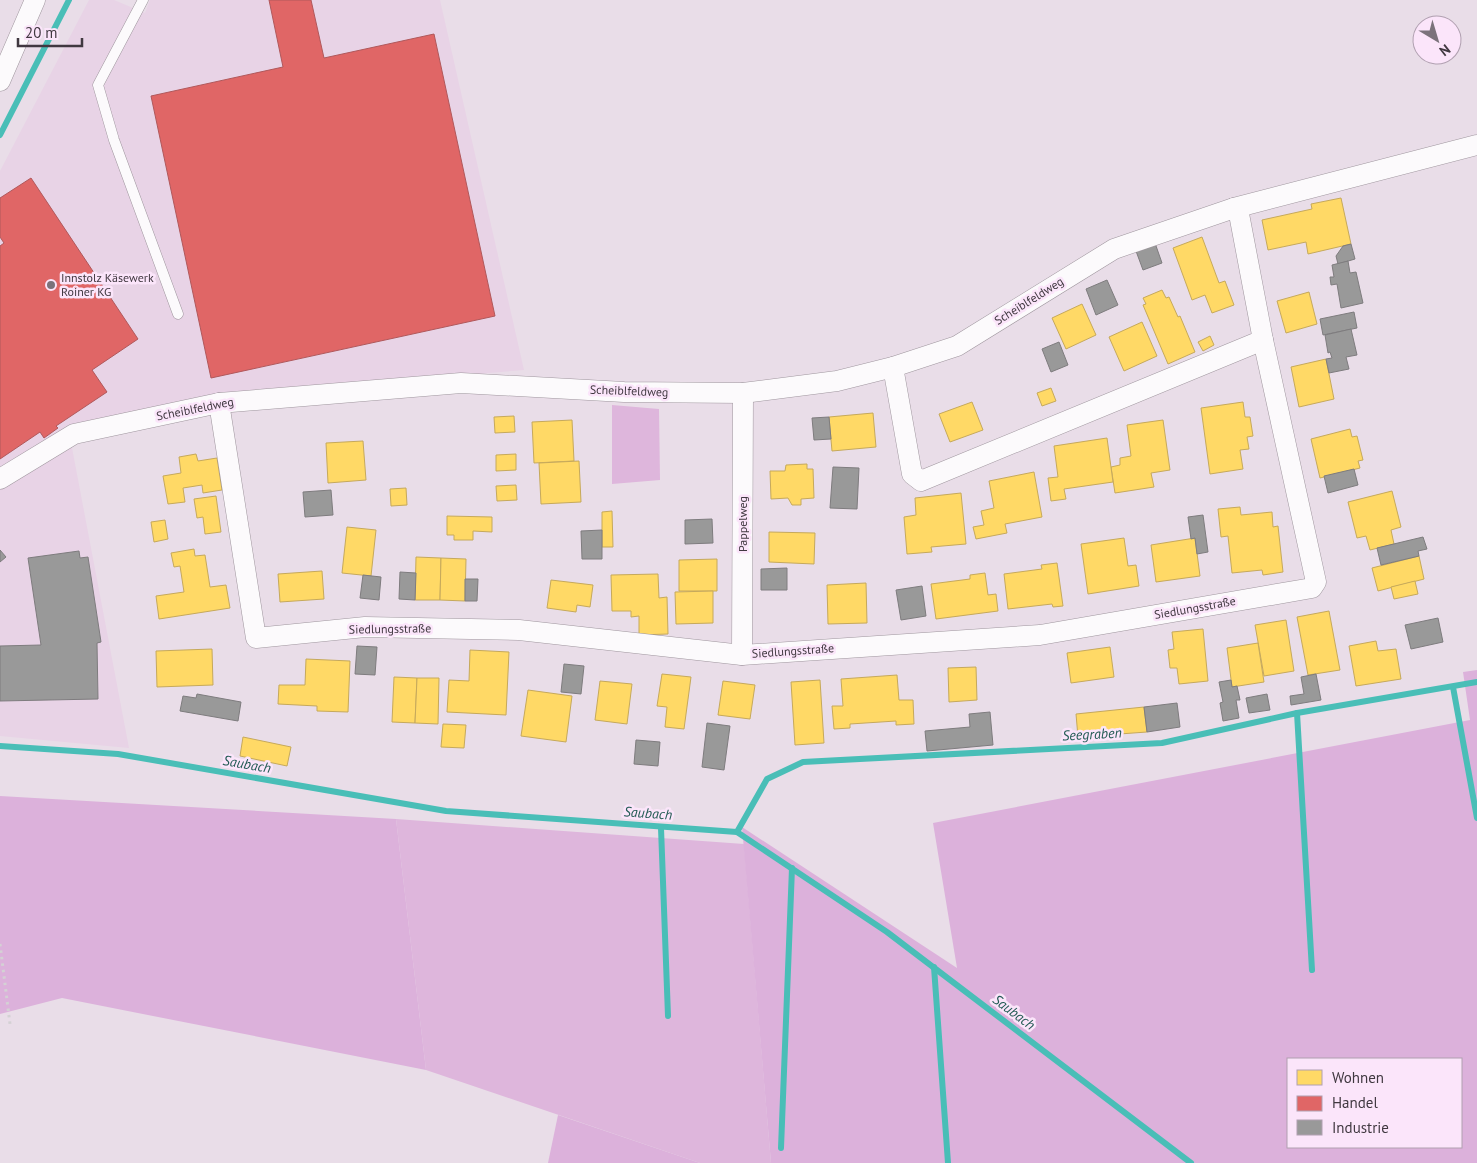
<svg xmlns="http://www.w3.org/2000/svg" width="1477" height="1163" font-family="'PT Sans',sans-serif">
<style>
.built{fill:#e8d3e6}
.green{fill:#deb6dc}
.forest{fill:#dcb1db;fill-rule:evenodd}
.homes{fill:#ffd966;stroke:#c6a95b}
.shops{fill:#e06666;stroke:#b0585b}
.industry{fill:#999;stroke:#7e7c7e}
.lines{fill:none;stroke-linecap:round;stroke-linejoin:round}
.stream{stroke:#49beb7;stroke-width:6}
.lane-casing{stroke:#9f969e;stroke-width:11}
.street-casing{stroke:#9f969e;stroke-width:21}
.path{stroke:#d4d1d4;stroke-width:3;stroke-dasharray:2.5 4;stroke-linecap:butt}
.lane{stroke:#fcfafc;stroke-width:10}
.street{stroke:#fcfafc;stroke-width:20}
.poi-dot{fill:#7b727b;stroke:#fbe5fa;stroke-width:2}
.labels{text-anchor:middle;stroke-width:5;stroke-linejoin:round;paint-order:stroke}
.poi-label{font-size:12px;fill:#403840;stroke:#fbe5fa;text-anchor:start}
.street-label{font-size:12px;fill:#403840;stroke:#fbe5fa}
.water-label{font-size:14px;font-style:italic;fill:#215a53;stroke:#fbe5fa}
</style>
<rect width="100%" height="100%" fill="#e9dde8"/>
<!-- built -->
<path class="built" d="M89 0H114L145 13 150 0H440L524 370 300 389 69 432 129 748 0 736V171Z"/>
<!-- green -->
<g class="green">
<path d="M612 405 659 409 660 480 612 484Z"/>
<path d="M396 819 744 844 771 1163H700L426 1070Z"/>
</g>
<!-- forest -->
<g class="forest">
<path d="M1477 670V1163H771L742 827 957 968 933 823 1470 720 1463 672ZM1461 1059V1147H1288V1059Z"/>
<path d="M0 796 396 819 426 1070 62 998 0 1014Z"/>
<path d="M558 1115 700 1163H548Z"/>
</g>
<!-- homes -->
<g class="homes">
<path d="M1341 198 1351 244 1308 254 1306 242 1268 250 1262 220 1312 209 1311 204Z"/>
<path d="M1202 237 1219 283 1225 281 1234 305 1212 313 1205 295 1192 300 1173 248Z"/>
<path d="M1162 290 1166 298 1169 297 1178 317 1180 316 1195 352 1168 364 1143 305 1146 304 1143 298Z"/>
<path d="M1309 292 1317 324 1286 333 1277 301Z"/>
<path d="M1082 304 1096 335 1066 349 1052 318Z"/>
<path d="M1142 322 1157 356 1124 371 1109 337Z"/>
<path d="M1210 336 1214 345 1203 351 1198 342Z"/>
<path d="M1326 359 1334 399 1299 407 1291 367Z"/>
<path d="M1051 388 1056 401 1042 406 1037 393Z"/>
<path d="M972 402 983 430 950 442 939 414Z"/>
<path d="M1243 402 1245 417H1250L1253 436 1247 437 1249 449 1240 450 1243 469 1210 474 1201 408Z"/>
<path d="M873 413 876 447 832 451 829 417Z"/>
<path d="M514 416 515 432 495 433 494 417Z"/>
<path d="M572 420 574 461 534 463 532 422Z"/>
<path d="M1163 420 1170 470 1151 473 1154 487 1115 493 1111 467 1120 465V458L1131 456 1127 425Z"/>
<path d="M1350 429 1352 437 1357 436 1363 460 1358 461 1360 468 1320 478 1311 439Z"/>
<path d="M1107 438 1113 482 1064 489 1066 499 1051 501 1048 478 1058 477 1054 446Z"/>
<path d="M363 441 366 480 328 483 326 443Z"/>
<path d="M196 454 198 461 217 458 222 490 203 493 202 485 183 488 185 502 168 504 163 476 181 473 179 457Z"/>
<path d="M516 454V470L496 471V455Z"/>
<path d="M579 461 581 502 541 504 539 463Z"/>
<path d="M807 464V469H813L814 498 801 499V505H792L788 498 771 499 770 471H785L786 465Z"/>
<path d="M1034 472 1042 517 1005 524 1007 533 976 539 973 527 984 525 981 511 994 508 989 481Z"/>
<path d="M516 485 517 500 497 501 496 486Z"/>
<path d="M406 488 407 505 391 506 390 489Z"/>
<path d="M1392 491 1401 527 1391 530 1394 544 1370 550 1366 536 1357 538 1348 502Z"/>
<path d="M961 493 966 544 931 547 932 552 907 554 904 517 916 515 915 498Z"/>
<path d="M216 496 221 532 205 534 203 517 197 518 194 499Z"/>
<path d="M1240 507 1241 515 1272 512 1273 527 1278 526 1283 572 1263 575 1262 570 1232 573 1228 536 1221 537 1218 509Z"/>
<path d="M612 511 613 547H602V512Z"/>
<path d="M447 516 492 517V532L473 531V540H454V535H447Z"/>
<path d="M165 520 168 539 154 542 151 522Z"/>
<path d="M347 527 376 530 371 576 342 573Z"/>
<path d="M769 532 815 533 814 564 769 562Z"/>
<path d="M1124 538 1128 566 1136 565 1139 586 1088 594 1081 544Z"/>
<path d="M1195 538 1200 576 1156 582 1151 545Z"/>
<path d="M194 549 195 556 205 555 210 587 226 585 230 608 159 619 156 596 184 592 180 566 174 567 171 553Z"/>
<path d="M1419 556 1424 579 1378 591 1372 568Z"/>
<path d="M416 557 441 558 440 600H415Z"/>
<path d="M441 558 466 559 465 601 440 600Z"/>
<path d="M717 559V591H679V560Z"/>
<path d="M1057 563 1063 606 1053 607 1052 604 1008 609 1004 574 1042 569 1041 565Z"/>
<path d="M322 571 324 599 280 602 278 574Z"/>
<path d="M985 573 988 595 996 594 998 611 936 619 931 584 970 579V575Z"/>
<path d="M658 574 659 598 667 597 668 634 639 635V616L631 617V611H612L611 575Z"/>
<path d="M551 580 593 585 590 607 577 605 576 612 547 608Z"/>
<path d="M1415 581 1418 594 1394 599 1391 587Z"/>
<path d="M866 583 867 623 828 624 827 585Z"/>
<path d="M713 591V623L676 624 675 592Z"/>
<path d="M1329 611 1340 670 1308 675 1297 617Z"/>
<path d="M1286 620 1294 671 1264 676 1255 625Z"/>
<path d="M1203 629 1208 681 1179 684 1177 668H1170L1168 650 1174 649 1172 632Z"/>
<path d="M1376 641 1378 651 1396 649 1401 679 1356 686 1349 646Z"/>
<path d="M1258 643 1264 682 1232 687 1227 648Z"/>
<path d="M1110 647 1114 677 1071 683 1067 653Z"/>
<path d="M212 649 213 685 157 687 156 651Z"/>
<path d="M470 650 509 652 506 715 447 712 449 680 469 681Z"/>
<path d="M306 659 350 661 348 712 317 711V706L278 704 279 685H305Z"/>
<path d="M976 667 977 700 949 702 948 668Z"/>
<path d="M662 674 691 677 684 729 665 727 667 707 657 706Z"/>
<path d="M897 675 899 700H913L914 724 896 725V721L850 724V728L834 729 832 706H843L841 679Z"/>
<path d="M394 677 417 678 415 723 392 722Z"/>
<path d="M417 678H439L438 724 415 723Z"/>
<path d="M820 680 824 743 795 745 791 682Z"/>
<path d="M600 681 632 684 627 724 595 720Z"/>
<path d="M723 681 755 685 750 719 718 715Z"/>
<path d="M528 690 572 696 566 742 521 736Z"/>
<path d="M1144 707 1147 732 1078 737 1076 714Z"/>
<path d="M443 724 466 725 464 748 441 747Z"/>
<path d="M243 737 291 747 287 766 240 756Z"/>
</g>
<!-- shops -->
<g class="shops">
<path d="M269 0H311L324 58 434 34 495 316 211 378 151 96 283 67Z"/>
<path d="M31 178 138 339 92 370 107 392 56 426 58 428 44 438 40 432 0 459V246L4 243 0 237V198Z"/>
</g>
<!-- industry -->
<g class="industry">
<path d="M1155 243 1162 263 1143 270 1136 251Z"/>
<path d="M1351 244 1355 259 1338 264 1336 256 1343 246Z"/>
<path d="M1348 261 1350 273 1356 272 1363 303 1341 308 1337 284 1331 285 1330 277H1334L1332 265Z"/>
<path d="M1107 280 1118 305 1096 315 1086 289Z"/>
<path d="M1354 312 1357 328 1323 335 1320 319Z"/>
<path d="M1351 329 1357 355 1346 357 1349 369 1329 373 1326 359 1332 358 1330 352 1328 353 1325 335Z"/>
<path d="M1059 342 1068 365 1051 372 1042 349Z"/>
<path d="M829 417 831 439 814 440 812 418Z"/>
<path d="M833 467 859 468 857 509 830 508Z"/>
<path d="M1354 469 1358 485 1328 493 1324 476Z"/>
<path d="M331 490 333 515 305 517 303 492Z"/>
<path d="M1203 515 1208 552 1197 554 1195 538 1191 539 1188 517Z"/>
<path d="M712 519 713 543 685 544V520Z"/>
<path d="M602 530V559H582L581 531Z"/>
<path d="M1423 537 1427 549 1418 551 1419 556 1381 565 1377 548Z"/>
<path d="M0 550 6 557 0 562Z"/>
<path d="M79 551 80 558 88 557 101 642 97 643 98 699 0 701V646L41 645 28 558Z"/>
<path d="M787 568V590H761V569Z"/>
<path d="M400 572 416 573 415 600 399 599Z"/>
<path d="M363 575 381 577 379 600 360 598Z"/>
<path d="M465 579H478L477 601H465Z"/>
<path d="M922 586 926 616 901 620 896 590Z"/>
<path d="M1438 618 1443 642 1411 649 1405 625Z"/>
<path d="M357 646 377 647 375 675 355 674Z"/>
<path d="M564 664 584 666 581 694 561 692Z"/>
<path d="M1316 674 1321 700 1291 705 1290 696 1304 694 1301 677Z"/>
<path d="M1231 680 1232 687 1237 686 1240 700H1236L1239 718 1223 721 1220 703 1223 702 1219 682Z"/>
<path d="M197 694 241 702 238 721 180 711 183 696 196 698Z"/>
<path d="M1267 694 1270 710 1249 713 1246 698Z"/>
<path d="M1177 703 1180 727 1147 732 1144 707Z"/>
<path d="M990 712 993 745 927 751 925 731 970 727 969 714Z"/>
<path d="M707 723 730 726 724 770 702 767Z"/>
<path d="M636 740 660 742 658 766 634 764Z"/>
</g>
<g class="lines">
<!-- stream -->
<g class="stream">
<path d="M0 135 69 0"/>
<path d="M1453 687 1477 818"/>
<path d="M1297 713 1312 970"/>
<path d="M0 746 118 754 446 811 737 832 887 932 1191 1163"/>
<path d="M661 828 668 1016"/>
<path d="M737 832 767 779 803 762 1162 743 1297 713 1477 682"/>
<path d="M934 967 948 1163"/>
<path d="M781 1148 792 868"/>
</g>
<!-- lane casing -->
<g class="lane-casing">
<path id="lane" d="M143 0 98 85 114 140 178 314"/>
</g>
<!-- street casing -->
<g class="street-casing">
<g id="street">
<path d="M0 81 35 0"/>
<path d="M893 367 912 474 921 481 1263 340"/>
<path d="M219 403 256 638 365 627 519 630 742 655 1040 635 1312 588 1316 582 1263 340 1239 214 1234 208"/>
<path d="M0 479 74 434 219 403 461 383 624 392 743 393 837 381 893 367 957 346 1114 249 1234 208 1477 145"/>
<path d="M742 655 743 393"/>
</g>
</g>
<!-- path -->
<path class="path" d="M0 944 10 1024"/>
<!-- lane -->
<use href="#lane" class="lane"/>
<!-- street -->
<use href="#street" class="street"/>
</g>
<!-- markers -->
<circle class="poi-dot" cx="51" cy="285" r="5"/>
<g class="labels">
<!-- poi labels -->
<g class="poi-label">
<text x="61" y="282">Innstolz Käsewerk<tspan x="61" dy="14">Roiner KG</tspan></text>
</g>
<!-- street labels -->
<g class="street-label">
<text transform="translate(1029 301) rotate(-32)" y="4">Scheiblfeldweg</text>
<text transform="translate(629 391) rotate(2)" y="4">Scheiblfeldweg</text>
<text transform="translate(195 409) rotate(-11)" y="4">Scheiblfeldweg</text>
<text transform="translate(743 524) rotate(-90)" y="4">Pappelweg</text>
<text transform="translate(1195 608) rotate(-10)" y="4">Siedlungsstraße</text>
<text transform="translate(390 629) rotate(-1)" y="4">Siedlungsstraße</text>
<text transform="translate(793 651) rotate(-4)" y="4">Siedlungsstraße</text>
</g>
<!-- water labels -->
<g class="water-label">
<text transform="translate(1092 734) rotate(-3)" y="5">Seegraben</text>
<text transform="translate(247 764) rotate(10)" y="5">Saubach</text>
<text transform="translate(648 813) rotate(4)" y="5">Saubach</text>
<text transform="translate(1014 1012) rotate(37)" y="5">Saubach</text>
</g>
</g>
<!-- legend -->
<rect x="1287" y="1058" width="175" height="90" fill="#fbe5fa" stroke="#b0a0b0"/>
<rect x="1297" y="1070" width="25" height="15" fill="#ffd966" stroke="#b0a0b0"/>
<text x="1332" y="1083" font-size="15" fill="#403840">Wohnen</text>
<rect x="1297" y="1096" width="25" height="15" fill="#e06666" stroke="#b0a0b0"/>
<text x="1332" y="1108" font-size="15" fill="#403840">Handel</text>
<rect x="1297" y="1120" width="25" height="15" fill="#999999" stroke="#b0a0b0"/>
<text x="1332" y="1133" font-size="15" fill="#403840">Industrie</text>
<!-- north arrow -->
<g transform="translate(1437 40) rotate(142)"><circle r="24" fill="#fbe5fa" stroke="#b0a0b0"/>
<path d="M0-4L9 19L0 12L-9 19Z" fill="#7b727b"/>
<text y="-8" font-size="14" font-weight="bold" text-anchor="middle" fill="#403840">N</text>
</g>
<!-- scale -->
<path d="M18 38v8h64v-8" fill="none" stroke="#403840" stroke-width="2.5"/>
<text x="25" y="38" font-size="15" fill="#403840" stroke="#fbe5fa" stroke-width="4" paint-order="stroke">20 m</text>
</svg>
